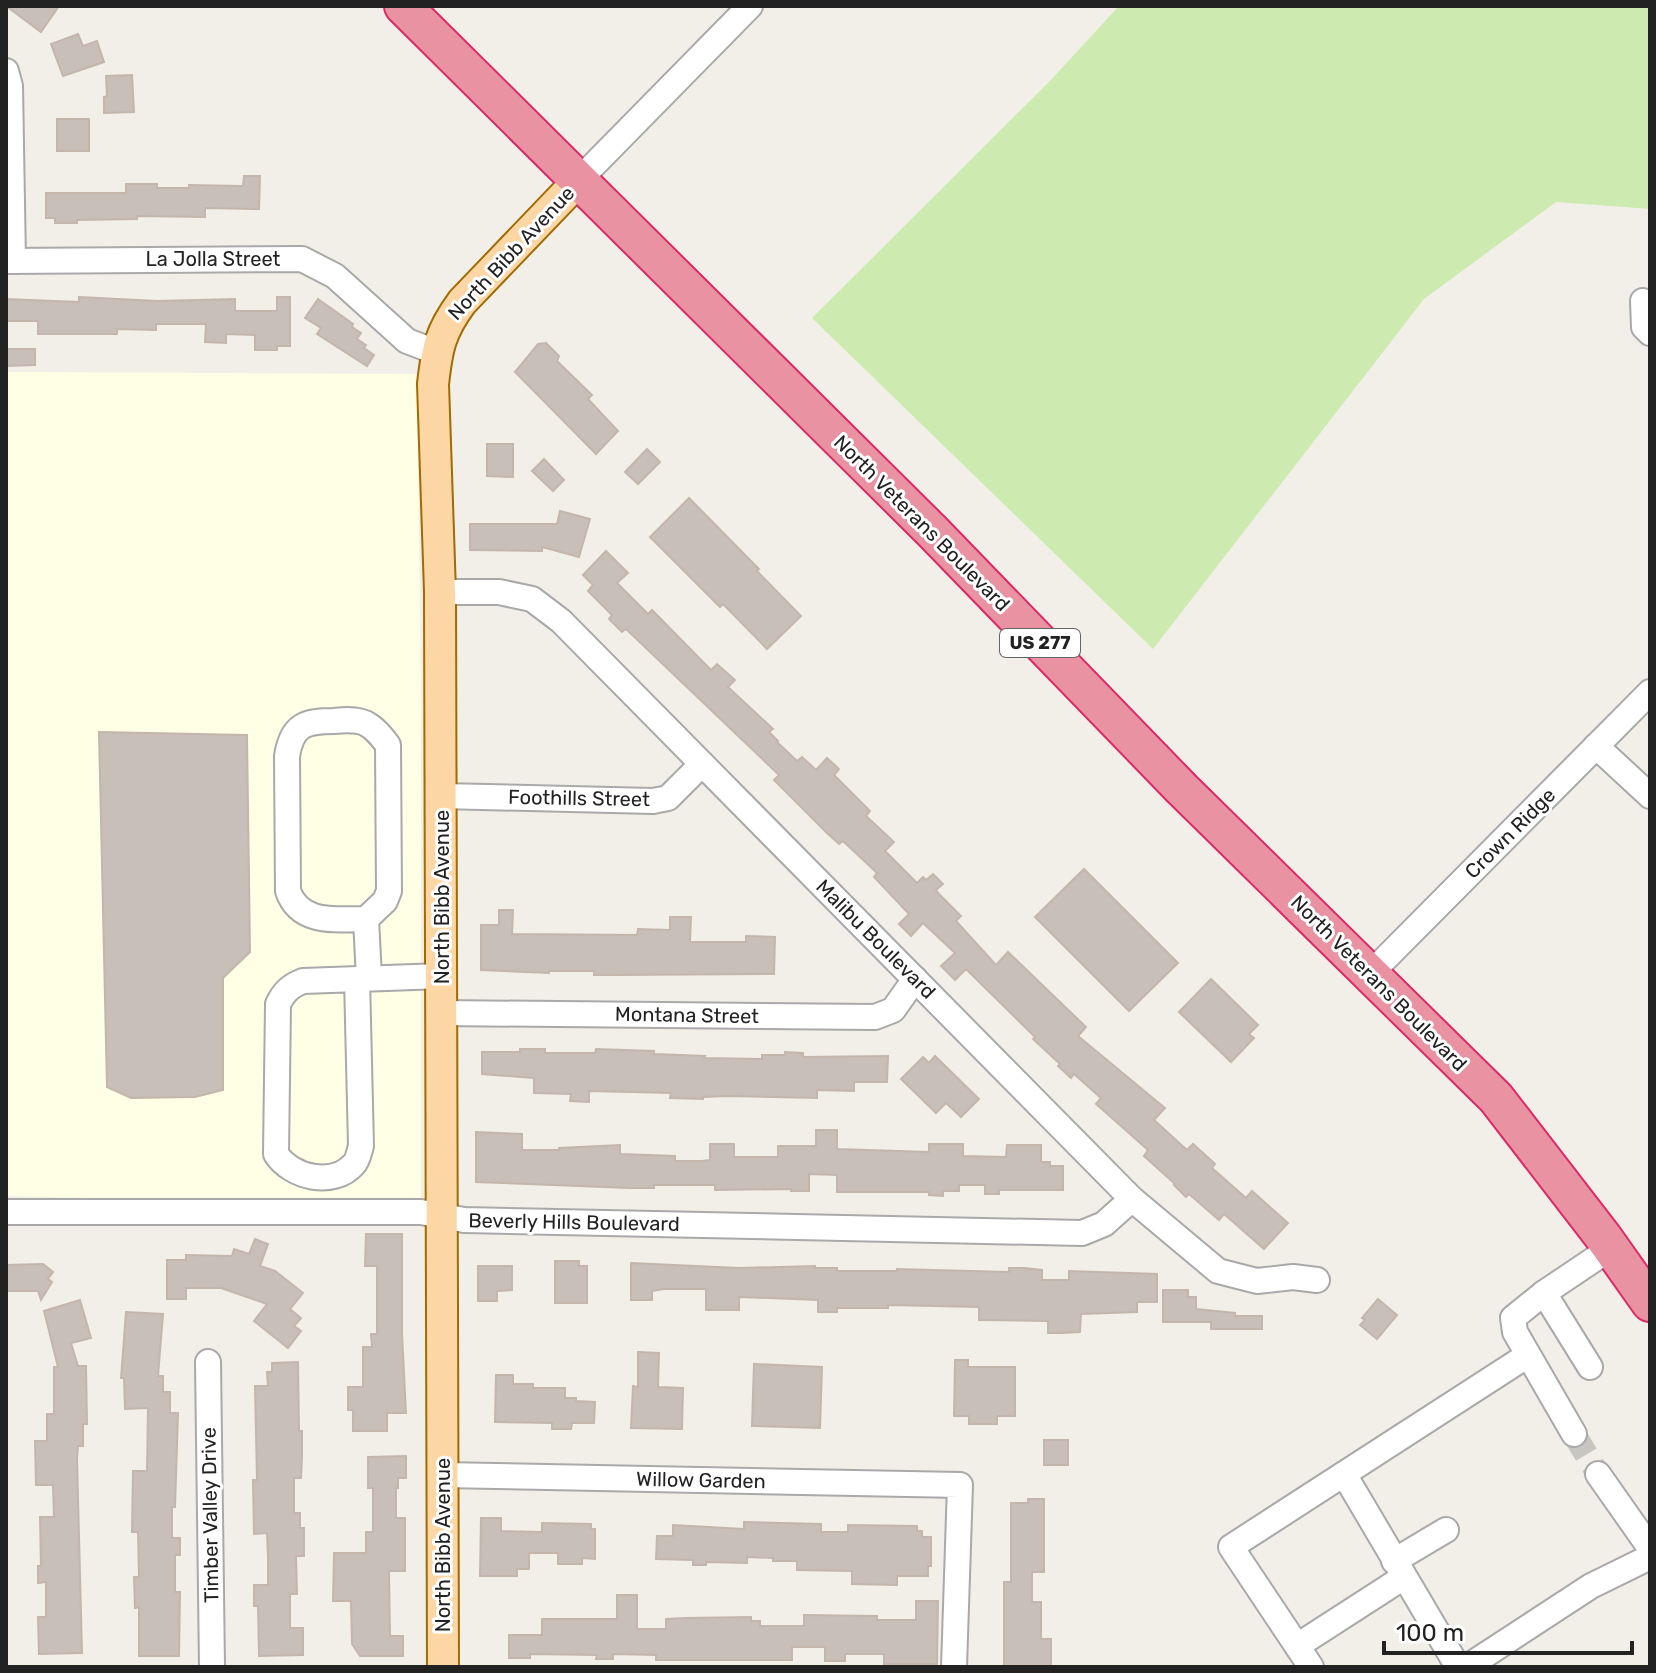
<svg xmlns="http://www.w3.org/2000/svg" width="1656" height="1673" font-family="Rubik,sans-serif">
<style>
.education{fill:#ffffe5}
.grass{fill:#cdebb0}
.building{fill:#c7bfb8;stroke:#c4b6ab;stroke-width:2}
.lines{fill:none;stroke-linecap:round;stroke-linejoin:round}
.minor-tunnel{stroke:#c8c6c1;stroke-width:24;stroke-dasharray:24 12;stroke-linecap:butt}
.minor-casing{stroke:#a9a9a9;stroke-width:28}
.major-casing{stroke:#a06b00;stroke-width:34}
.highway-casing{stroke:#dc2a67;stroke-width:40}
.minor{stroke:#fff;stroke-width:24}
.major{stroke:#fcd6a4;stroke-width:30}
.highway{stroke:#e892a2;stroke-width:36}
.labels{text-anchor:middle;stroke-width:6;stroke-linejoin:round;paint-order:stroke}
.shield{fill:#fff;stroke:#646464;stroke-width:2}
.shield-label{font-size:18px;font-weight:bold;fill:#222}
.street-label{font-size:20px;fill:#222;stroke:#fff}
</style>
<rect width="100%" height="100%" fill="#f2efe9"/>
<!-- education -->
<path class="education" d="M6 372 417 374 421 689V1212L264 1202 6 1196Z"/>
<!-- grass -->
<path class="grass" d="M1119 6H1650V209L1556 202 1424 299 1153 649 812 318 1048 83Z"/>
<!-- building -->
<g class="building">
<path d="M6 6H59L41 32Z"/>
<path d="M78 34 83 46 97 41 104 62 63 76 51 44Z"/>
<path d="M132 75 134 112 104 113V97L107 96 106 76Z"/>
<rect x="57" y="119" width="32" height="32"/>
<path d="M244 176H260L259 209 205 208V217L137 216V219L77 220V223H55V218H46V193H126V184H157V188H189V185L243 186Z"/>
<path d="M79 297 157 301 235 299V311H277V297H290V346H277V350H255V335L226 334V343L205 342 206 324H156V330L117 329V334H38V321H6V299L79 302Z"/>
<path d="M318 299 353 324 352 327 361 333 357 339 366 345 364 348 374 355 367 366 317 334 321 328 305 318Z"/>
<path d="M546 343 559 356 557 361 592 395 588 399 618 431 596 454 515 372 538 344Z"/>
<path d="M6 349H35V365L6 366Z"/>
<path d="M487 444H513V477L487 476Z"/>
<path d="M647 449 660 462 638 484 625 472Z"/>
<path d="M544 459 564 480 553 491 532 471Z"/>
<path d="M689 498 759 569 757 571 801 616 767 649 723 604 720 607 650 537Z"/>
<path d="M560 511 590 519 579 557 542 547V551L470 550V524H557Z"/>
<path d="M606 551 628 573 617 583 648 614 652 610 711 670 717 664 735 680 728 687 773 729 769 732 778 741 777 742 797 761 802 757 816 770 827 758 839 769 834 775 870 811 866 816 894 842 885 851 917 883 923 877 926 880 933 874 943 884 936 890 939 894 961 916 956 921 996 965 1008 952 1086 1027 1078 1036 1165 1108 1154 1120 1187 1150 1193 1144 1215 1164 1212 1168 1246 1198 1252 1191 1288 1223 1264 1249 1224 1214 1219 1220 1189 1194 1186 1197 1174 1185 1175 1184 1144 1156 1148 1150 1096 1104 1101 1098 1074 1074 1071 1078 1058 1066 1060 1064 1033 1039 1035 1037 966 969 955 980 941 966 955 953 923 923 911 936 899 924 909 914 874 877 877 873 843 841 839 844 827 833 774 780 779 775 626 629 622 632 609 619 612 615 588 591 593 585 583 575Z"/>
<path d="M99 732 247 735 250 952 223 978V1090L195 1097 131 1098 107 1087Z"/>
<path d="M1084 869 1178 963 1129 1011 1035 917Z"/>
<path d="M499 910H513L512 934 637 935 638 929 670 930V917H691L690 942H746V936L775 937 774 974 616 975H594V971H549V973L481 970V925H499Z"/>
<path d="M1211 979 1258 1025 1249 1034 1254 1038 1231 1062 1179 1012Z"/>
<path d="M520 1049H545V1053H595L596 1049 654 1051V1054L705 1056 704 1058 762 1059V1055H785V1052L803 1053V1057L888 1056 887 1082H854V1091L817 1090V1098L726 1096 703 1097V1099L670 1098 671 1093 589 1091V1102L570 1101 571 1094 534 1093V1078L482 1074V1052H520Z"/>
<path d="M935 1056 979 1099 961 1117 946 1103 936 1113 901 1079 923 1057 929 1063Z"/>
<path d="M816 1130H837V1149L929 1152V1144H963V1156L1006 1157 1007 1145H1041V1162H1050V1166H1063V1190H999V1194H985V1185H959V1191H943V1196L929 1195V1192H837V1175L809 1174V1191H791V1189L715 1190V1185H654V1188H629L476 1182V1132L522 1134V1150H559V1148L620 1145V1154L675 1156V1161H702L710 1160V1144H734V1157H778V1146H816Z"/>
<path d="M366 1234H402V1334L406 1413H387V1431H353V1410H348V1387H363V1347H372L371 1334H377V1266H365Z"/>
<path d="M255 1239 268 1244 260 1266 275 1271 303 1293 290 1309 301 1318 294 1326 301 1331 288 1348 254 1321 267 1304 221 1288H186V1299H167V1260H186V1255L232 1256 234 1249 249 1254Z"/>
<path d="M555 1261H579V1266H587V1303H555Z"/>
<path d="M631 1263 739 1268 815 1266V1268H837V1271H897V1269L1009 1272V1268H1024L1042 1270V1280H1069V1271L1157 1274V1302H1137V1312L1081 1314 1080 1332 1061 1333H1048V1321L979 1320V1307L888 1305V1308H837V1312H818V1300L739 1297V1310H706V1289H664L652 1291V1300H631Z"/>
<path d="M43 1264 53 1272 48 1279 52 1282 41 1300 38 1291H6V1265Z"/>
<path d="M478 1266H512V1290L497 1291V1301H478Z"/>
<path d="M1163 1290H1188V1297H1196V1309L1235 1313V1316H1262V1329H1211V1322H1163Z"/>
<path d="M1378 1299 1397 1315 1377 1339 1360 1325 1365 1320 1362 1318Z"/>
<path d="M80 1300 91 1338 71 1343 78 1366H86L87 1424H83V1446H78L77 1458 82 1653 39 1654 38 1617H46V1582L38 1583V1566H41L40 1517H54L53 1485H36L35 1441H47V1414H54V1367H58L44 1311Z"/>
<path d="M126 1312 163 1314 158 1376H163V1392H170V1413H178L175 1507H172V1538H180V1555H175V1592H180L179 1656H139V1607L135 1608 134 1577H139L138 1532H132L133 1471H147L148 1408 125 1409 124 1378H121Z"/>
<path d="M638 1352 659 1353 658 1387 683 1388 682 1429 631 1428 633 1386 638 1387Z"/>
<path d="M955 1360H968V1367H1015V1416H997V1424H969V1416H954Z"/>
<path d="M298 1362 299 1431H302V1456L301 1478H294V1513H300V1528H304V1556H296L297 1594H290V1628H303V1655L259 1656 258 1606H254V1585H268V1557L267 1533 254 1534 253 1480H257L255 1386H268L267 1372H272V1363Z"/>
<path d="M754 1364 822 1367 820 1428 752 1426Z"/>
<path d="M496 1375H513V1384H533V1388H565V1398H576V1401L595 1402 594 1423H572L571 1429H552V1423L495 1422Z"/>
<rect x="1044" y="1440" width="24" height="25"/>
<path d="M406 1456V1478H398V1488H396V1518H405V1571H389L390 1636H403V1656H360L352 1644 351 1601H333L334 1553H366V1532H373V1488H368V1457Z"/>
<path d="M1028 1499H1044V1572H1032V1602H1041V1639H1051V1667H1004V1582H1011V1503H1028Z"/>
<path d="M481 1518H501V1531L542 1532V1523L591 1524V1529H595V1559L582 1558V1564H558V1553H529V1569H517V1576H480Z"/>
<path d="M744 1522 821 1524V1532H848V1525L917 1526V1531H922V1537H931V1566H928V1576H897V1585L852 1584V1571L797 1570V1561H773V1558L747 1557V1563L706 1562V1565H693V1560L656 1559 657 1536H673V1525L744 1529Z"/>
<path d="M617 1595H637V1629H666V1619L686 1618 751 1617V1621H760V1626H804V1615L877 1616V1620H916V1601H938L937 1664H884V1654H845V1661H825V1647H792V1660H656V1655L613 1654V1659H596L597 1655 530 1654V1658H509V1635H542V1619H617Z"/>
</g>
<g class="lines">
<!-- minor-tunnel -->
<path class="minor-tunnel" d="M1574 1434 1598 1474"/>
<!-- minor casing -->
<g class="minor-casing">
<g id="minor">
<path d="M6 71 10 86 13 261"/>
<path d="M578 181 750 6"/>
<path d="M6 261 302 259 335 276 407 341 436 352"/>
<path d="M1643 301 1644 327 1650 333"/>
<path d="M440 592H499L532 599 561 621 1132 1199 1218 1271 1257 1281 1293 1277 1317 1280"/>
<path d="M1596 746 1650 796"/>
<path d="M441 796 653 801 668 798 702 764"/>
<path d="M366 919C336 919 300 925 288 891L287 756C292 725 305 721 334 721 345 720 356 719 365 723 375 728 381 736 388 745L389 891 385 901 366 919 369 978"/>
<path d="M1370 974 1650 692"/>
<path d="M357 979 361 1146C359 1152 358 1160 354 1164 333 1188 291 1177 276 1154L278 1004C284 992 290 986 303 981L442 976"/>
<path d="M442 1013 875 1017 893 1010 915 979"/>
<path d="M6 1212H421L464 1220 1082 1233 1104 1224 1132 1199"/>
<path d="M1544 1293 1590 1367"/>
<path d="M208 1362 212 1667"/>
<path d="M1574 1434 1515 1332 1513 1318 1544 1293 1611 1248"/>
<path d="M1344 1474 1458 1667"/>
<path d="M1598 1474 1650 1548"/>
<path d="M442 1475 960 1485 954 1667"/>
<path d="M1394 1561 1446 1530"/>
<path d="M1297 1646 1404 1577"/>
<path d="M1311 1667 1231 1547 1528 1355"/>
<path d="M1467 1667 1591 1586 1650 1557"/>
</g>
</g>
<!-- major casing -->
<g class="major-casing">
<path id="major" d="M443 1667 440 592 433 384C437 348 440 332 462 302L578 181"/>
</g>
<!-- highway casing -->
<g class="highway-casing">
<path id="highway" d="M403 6 933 532 1181 788 1496 1098 1604 1238 1650 1303"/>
</g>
<!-- minor -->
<use href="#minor" class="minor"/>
<!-- major -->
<use href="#major" class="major"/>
<!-- highway -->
<use href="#highway" class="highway"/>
</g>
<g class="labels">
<!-- shield labels -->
<rect class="shield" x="1000" y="629" width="80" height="28" rx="6"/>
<g class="shield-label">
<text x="1040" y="649">US 277</text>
</g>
<!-- street labels -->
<g class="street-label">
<text transform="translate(511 253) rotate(-47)" y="7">North Bibb Avenue</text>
<text x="213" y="266">La Jolla Street</text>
<text transform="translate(922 523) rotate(45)" y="7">North Veterans Boulevard</text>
<text transform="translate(579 798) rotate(1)" y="7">Foothills Street</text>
<text transform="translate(1510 833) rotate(-45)" y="7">Crown Ridge</text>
<text transform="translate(442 897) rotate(-90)" y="7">North Bibb Avenue</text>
<text transform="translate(876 939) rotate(45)" y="7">Malibu Boulevard</text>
<text transform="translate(1379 983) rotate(45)" y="7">North Veterans Boulevard</text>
<text transform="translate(687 1015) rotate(1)" y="7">Montana Street</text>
<text transform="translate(574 1222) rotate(1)" y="7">Beverly Hills Boulevard</text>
<text transform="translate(701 1480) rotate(1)" y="7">Willow Garden</text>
<text transform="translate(210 1515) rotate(-91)" y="7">Timber Valley Drive</text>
<text transform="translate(443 1545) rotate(-90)" y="7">North Bibb Avenue</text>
</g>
</g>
<!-- border -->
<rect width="1656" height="1673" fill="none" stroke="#222222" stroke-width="16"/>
<!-- scale -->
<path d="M1384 1641v12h248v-12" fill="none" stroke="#222222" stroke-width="4"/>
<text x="1396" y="1641" font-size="24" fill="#222222" stroke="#ffffff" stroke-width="6" paint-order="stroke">100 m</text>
</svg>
